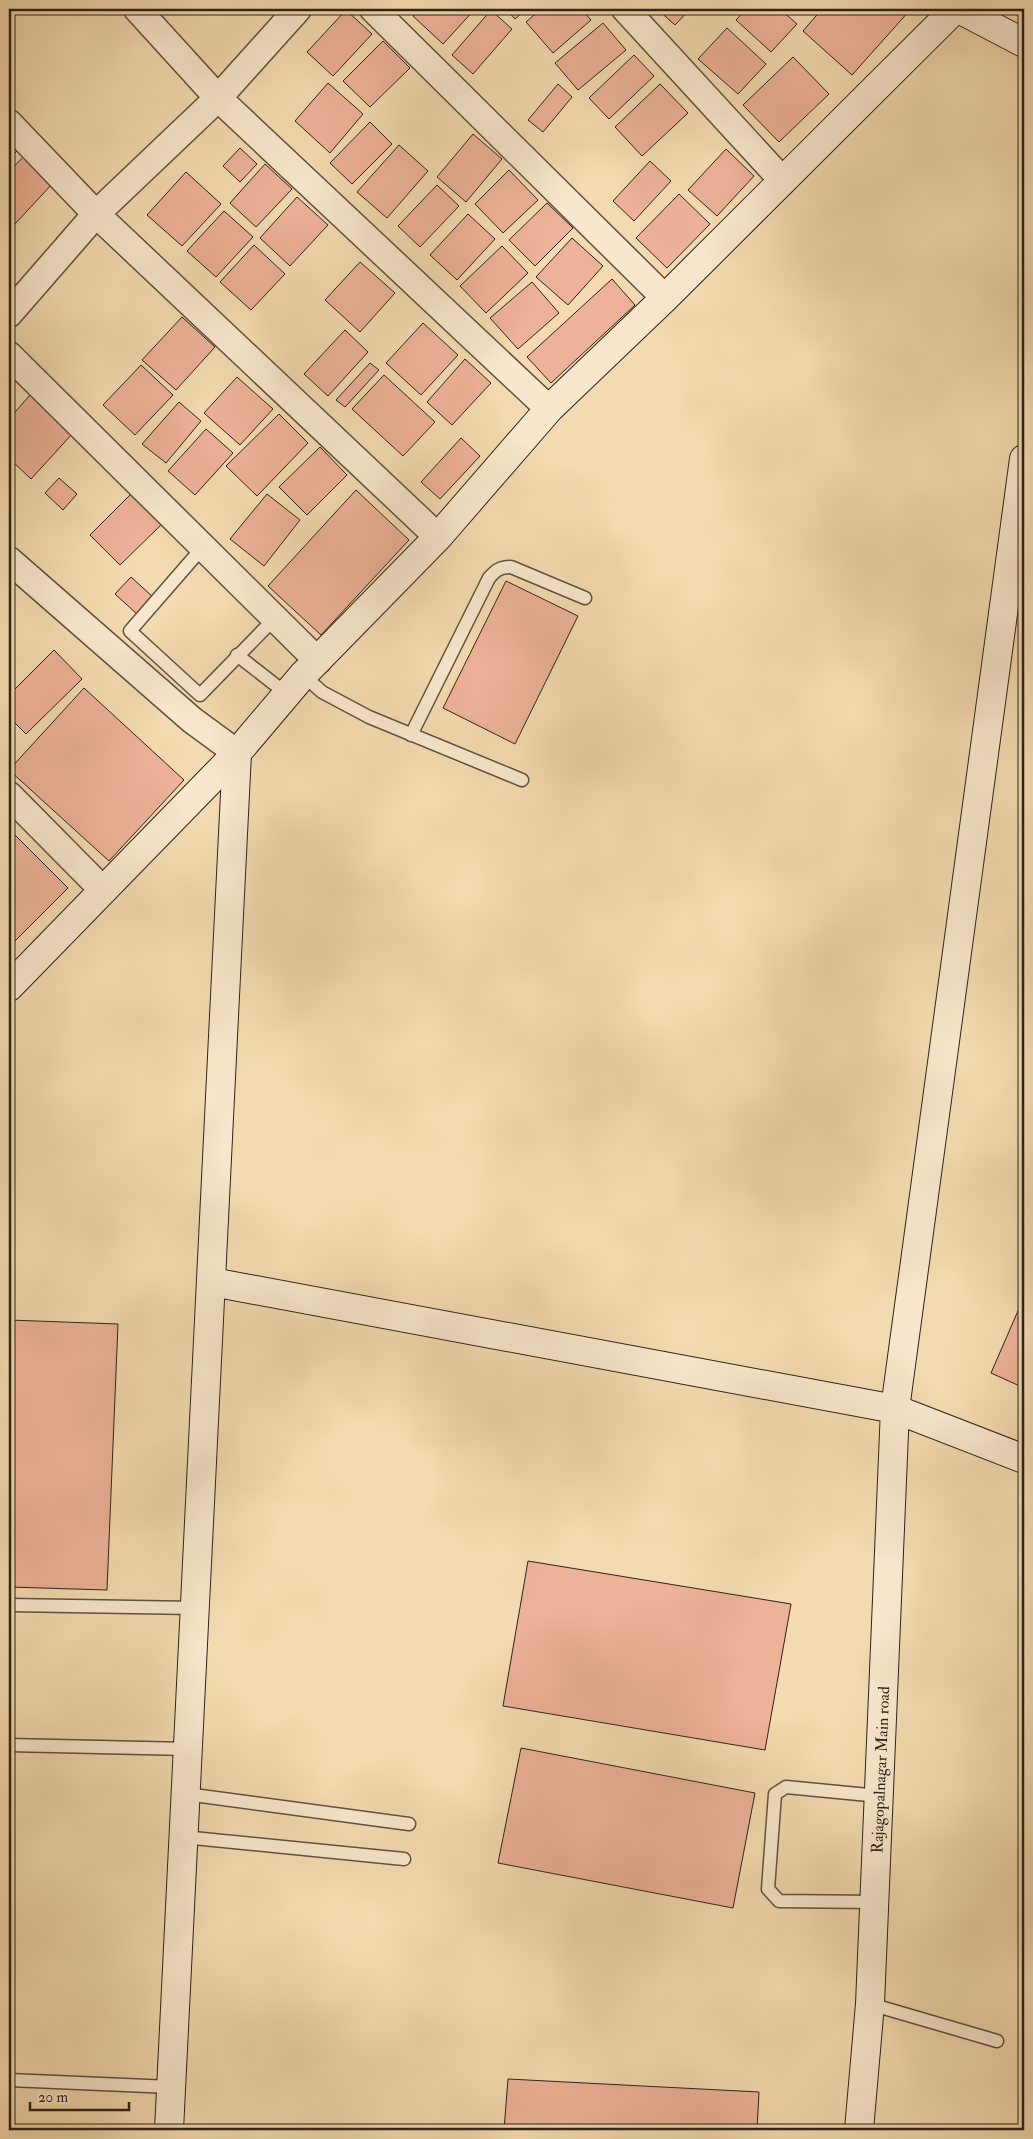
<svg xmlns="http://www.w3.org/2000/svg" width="1033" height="2139" font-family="'IM FELL Double Pica',serif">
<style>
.building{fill:#edb298;stroke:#2d231a}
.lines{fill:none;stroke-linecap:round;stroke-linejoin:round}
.lane-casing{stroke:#5f5140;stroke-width:15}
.street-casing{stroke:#5f5140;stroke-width:29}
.secondary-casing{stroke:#2d231a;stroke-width:30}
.lane{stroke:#f8e7cc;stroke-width:12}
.street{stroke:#f8e7cc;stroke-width:26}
.secondary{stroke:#f8e7cc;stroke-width:28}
.labels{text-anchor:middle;stroke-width:5;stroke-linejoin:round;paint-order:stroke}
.street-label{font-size:16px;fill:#2d231a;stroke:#f8e7cc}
</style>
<rect width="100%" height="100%" fill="#f4dab0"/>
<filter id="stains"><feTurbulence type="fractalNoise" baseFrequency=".004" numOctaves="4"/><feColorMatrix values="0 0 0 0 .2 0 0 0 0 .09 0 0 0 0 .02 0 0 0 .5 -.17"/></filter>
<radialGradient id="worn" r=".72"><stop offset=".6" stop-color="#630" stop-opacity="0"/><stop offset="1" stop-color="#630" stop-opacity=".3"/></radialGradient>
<!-- building -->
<g class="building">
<path d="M419 9H475L443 44 413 16Z"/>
<path d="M506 9H526L515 19Z"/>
<path d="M541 9H581L591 20 553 53 526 22Z"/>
<path d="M657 9H690L675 25Z"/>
<path d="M746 9H780L797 24 771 52 736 20Z"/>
<path d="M822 9H911L852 75 803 31Z"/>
<path d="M346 10 372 34 333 76 307 52Z"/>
<path d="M491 10 512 29 473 74 452 55Z"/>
<path d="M603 23 626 50 578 90 555 63Z"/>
<path d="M727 28 766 64 738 94 698 59Z"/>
<path d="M383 41 410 68 370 107 343 81Z"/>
<path d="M634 55 654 76 609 119 589 98Z"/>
<path d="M793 57 829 94 779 142 743 105Z"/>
<path d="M328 83 363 114 330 153 295 121Z"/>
<path d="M558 84 572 97 543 132 528 120Z"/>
<path d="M660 84 688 113 642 156 615 127Z"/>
<path d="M370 122 392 144 352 184 330 163Z"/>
<path d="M473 134 502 159 466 202 437 177Z"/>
<path d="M9 139 19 149 9 159Z"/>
<path d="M399 145 428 171 387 218 357 192Z"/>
<path d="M240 148 257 164 240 182 223 166Z"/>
<path d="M726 149 754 176 717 216 688 190Z"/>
<path d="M24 156 53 183 15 224 9 219V172Z"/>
<path d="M650 161 671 181 634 221 613 201Z"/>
<path d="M265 164 292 189 256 227 230 203Z"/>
<path d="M509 170 538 200 503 233 475 204Z"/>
<path d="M186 172 221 204 182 246 147 215Z"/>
<path d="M437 185 459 206 420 247 398 226Z"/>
<path d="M679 194 710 224 667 268 636 238Z"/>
<path d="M297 197 328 225 290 266 260 238Z"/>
<path d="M547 203 573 228 535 266 509 240Z"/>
<path d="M224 211 253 237 216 277 187 251Z"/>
<path d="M468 214 495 239 457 280 430 255Z"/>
<path d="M572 238 603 266 568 305 536 277Z"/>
<path d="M254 245 285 274 251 310 220 282Z"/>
<path d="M502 246 528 273 486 313 460 286Z"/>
<path d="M360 262 395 293 360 332 325 300Z"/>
<path d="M612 279 635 305 551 383 527 357Z"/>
<path d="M532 282 559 313 518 349 490 318Z"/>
<path d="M182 317 215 347 176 390 142 360Z"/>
<path d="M423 323 458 355 421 395 386 363Z"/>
<path d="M345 330 368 352 328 396 304 374Z"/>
<path d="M465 359 491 383 452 425 427 402Z"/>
<path d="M370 363 379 370 345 407 336 400Z"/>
<path d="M141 365 173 395 135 435 103 405Z"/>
<path d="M384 375 435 422 403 456 352 409Z"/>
<path d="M237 377 273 409 240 445 204 413Z"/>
<path d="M30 395 72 434 31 479 9 458V419Z"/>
<path d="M179 402 201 421 166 463 142 444Z"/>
<path d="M279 414 308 443 257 496 226 466Z"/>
<path d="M206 429 233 453 195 495 168 471Z"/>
<path d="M461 438 480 456 440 499 421 482Z"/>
<path d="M320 447 347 475 307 515 279 487Z"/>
<path d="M59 478 77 494 63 510 45 493Z"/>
<path d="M356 490 409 540 321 635 268 586Z"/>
<path d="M131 494 162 524 120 565 90 535Z"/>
<path d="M267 494 300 520 264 566 230 539Z"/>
<path d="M131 577 153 597 137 614 115 594Z"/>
<path d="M506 581 578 616 515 744 443 708Z"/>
<path d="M54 650 82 679 26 734 9 717V695Z"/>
<path d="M84 688 184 780 109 861 9 770Z"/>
<path d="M9 829 68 888 9 947Z"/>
<path d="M1024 1297V1388L991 1373Z"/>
<path d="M9 1320 118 1324 107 1590 9 1587Z"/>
<path d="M528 1561 791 1604 765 1750 503 1706Z"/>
<path d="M521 1748 755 1793 733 1908 498 1863Z"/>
<path d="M508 2079 759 2092 757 2130H504Z"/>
</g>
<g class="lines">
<!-- lane casing -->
<g class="lane-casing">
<g id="lane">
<path d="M203 547 130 631 200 695 275 618"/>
<path d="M237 655 287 694"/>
<path d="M303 675 322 692 369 717 522 780"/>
<path d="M411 735 489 578C496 570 500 567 511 567L585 598"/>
<path d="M9 1605 195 1608"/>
<path d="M9 1745 188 1749"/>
<path d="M186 1794 409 1824"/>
<path d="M183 1837 404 1859"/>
<path d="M874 1902 779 1901 768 1889 775 1794 786 1787 879 1796"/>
<path d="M870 2004 997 2041"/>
<path d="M9 2080 171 2087"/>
</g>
</g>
<!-- street casing -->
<g class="street-casing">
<g id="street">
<path d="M137 9 218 98 549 409"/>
<path d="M373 9 665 298"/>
<path d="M625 9 783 181"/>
<path d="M9 123 96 214 438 537"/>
<path d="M9 314 96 214 218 98 298 9"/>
<path d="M9 355 318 661"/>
<path d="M9 560 192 720 237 753"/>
<path d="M9 795 103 890"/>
</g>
</g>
<!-- secondary casing -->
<g class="secondary-casing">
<g id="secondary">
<path d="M959 9 1024 43"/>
<path d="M9 987 237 753 303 675 438 537 549 409 665 298 955 9"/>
<path d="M212 1282 895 1409 1024 1459"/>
<path d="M169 2130 237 753"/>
<path id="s1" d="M859 2130 870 2004 895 1409 1024 459"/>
</g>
</g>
<!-- lane -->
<use href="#lane" class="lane"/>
<!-- street -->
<use href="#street" class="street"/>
<!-- secondary -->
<use href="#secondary" class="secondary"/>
</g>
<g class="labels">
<!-- street labels -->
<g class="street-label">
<text dy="6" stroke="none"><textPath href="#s1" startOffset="361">Rajagopalnagar Main road</textPath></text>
</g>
</g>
<!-- margin -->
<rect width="1033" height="2139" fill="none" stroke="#f4dab0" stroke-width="30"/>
<rect x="10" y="10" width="1013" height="2119" fill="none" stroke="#2d231a" stroke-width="2.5"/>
<rect x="15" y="15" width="1003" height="2109" fill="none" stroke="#2d231a"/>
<!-- scale -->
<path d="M30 2102v8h99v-8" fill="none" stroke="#2d231a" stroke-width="2.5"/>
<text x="38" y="2102" font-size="15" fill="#2d231a" stroke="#f8e7cc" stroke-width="4" paint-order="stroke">20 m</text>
<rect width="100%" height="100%" filter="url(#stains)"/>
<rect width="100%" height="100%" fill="url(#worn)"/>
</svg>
